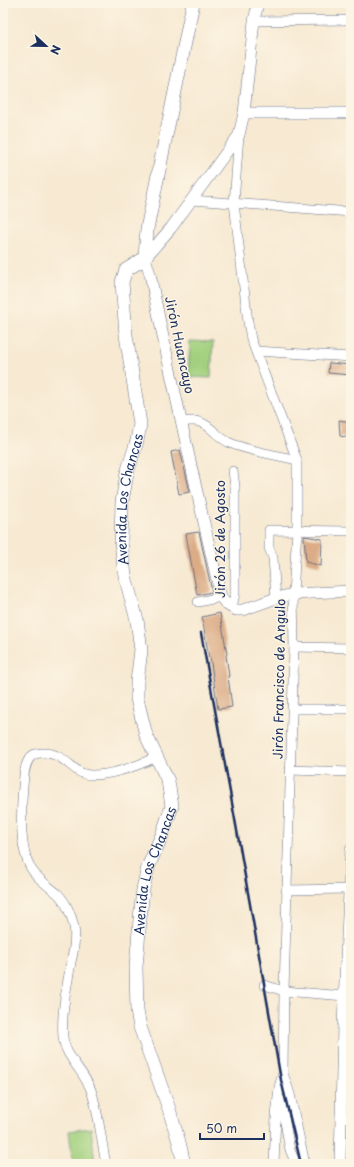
<svg xmlns="http://www.w3.org/2000/svg" width="354" height="1167" font-family="'Playpen Sans',sans-serif">
<style>
.green{fill:#a2d07e;stroke:#5e806e}
.building{fill:#dbac86}
.lines{fill:none;stroke-linecap:round;stroke-linejoin:round}
.minor-casing{stroke:#687087;stroke-width:10}
.major-casing{stroke:#687087;stroke-width:12}
.highway-casing{stroke:#687087;stroke-width:14}
.minor{stroke:#fff;stroke-width:9}
.major{stroke:#fff;stroke-width:11}
.highway{stroke:#fff;stroke-width:13}
.rail{stroke:#1b2f5e;stroke-width:2.5}
.labels{text-anchor:middle;stroke-width:3;stroke-linejoin:round;paint-order:stroke}
.street-label{font-size:13px;fill:#1b2f5e;stroke:#fcf5e5}
</style>
<rect width="100%" height="100%" fill="#fcf5e5"/>
<filter id="ink" filterUnits="userSpaceOnUse"><feTurbulence type="fractalNoise" baseFrequency=".025" numOctaves="2"/><feDisplacementMap in="SourceGraphic" scale="8" xChannelSelector="R" yChannelSelector="G"/><feConvolveMatrix kernelMatrix="1 2 1 2 8 2 1 2 1" color-interpolation-filters="sRGB"/></filter>
<filter id="wash" filterUnits="userSpaceOnUse"><feTurbulence type="fractalNoise" baseFrequency=".012" numOctaves="4" result="noise"/><feDisplacementMap in="SourceGraphic" scale="16" xChannelSelector="R" yChannelSelector="G"/><feGaussianBlur stdDeviation="0.9" result="paint"/><feColorMatrix in="noise" values="0 0 0 0 0 0 0 0 0 0 0 0 0 0 0 0 0 1.4 0 .05"/><feComposite in="paint" operator="in"/></filter>
<g filter="url(#wash)">
<rect width="100%" height="100%" fill="#f7e9d2"/>
<!-- green -->
<g class="green">
<path d="M190 341 213 342 211 378 188 377Z"/>
<path d="M91 1128 95 1164H73L69 1131Z"/>
</g>
<g id="blocks">
<!-- building -->
<g class="building">
<path d="M329 363 351 365V375L328 373Z"/>
<path d="M339 420 351 422V438L340 436Z"/>
<path d="M180 450 190 492 179 494 171 452Z"/>
<path d="M199 532 212 592 197 595 186 534Z"/>
<path d="M304 536 322 539 321 566 306 562Z"/>
<path d="M220 613 227 654 226 655 229 676H228L232 707 218 709 210 657 209 658 202 617Z"/>
</g>
</g>
</g>
<g filter="url(#ink)">
<use href="#blocks" fill-opacity="0" stroke="#687087" stroke-width="1"/>
<g class="lines">
<!-- minor casing -->
<g class="minor-casing">
<g id="minor">
<path d="M254 21 351 20"/>
<path d="M239 135 234 203 248 322 251 339 297 460V530L293 594 294 647 284 991 283 1073 279 1087 276 1116 274 1164"/>
<path d="M192 200 351 212"/>
<path d="M256 351 351 357"/>
<path d="M183 422C208 417 210 432 228 442 246 451 278 455 297 460"/>
<path d="M276 598 273 558 269 548V530L351 531"/>
<path d="M198 602 221 597"/>
<path d="M232 607 235 594V487L233 471"/>
<path d="M294 647 351 648"/>
<path d="M292 709H351"/>
<path d="M290 770 351 772"/>
<path d="M286 890 350 889"/>
<path d="M264 985 284 991 345 996"/>
<path d="M283 1073 290 1094 305 1164"/>
<path d="M281 1100 290 1150 296 1164"/>
<path d="M340 1117H351"/>
<path d="M106 1164C101 1140 99 1113 91 1090 84 1071 65 1057 63 1037 61 1012 67 987 71 962 74 950 76 939 74 927 72 916 66 902 58 894 51 888 42 882 35 874 18 854 21 812 23 786 24 777 24 761 33 755 36 753 41 753 44 753 67 753 73 776 92 775 114 775 137 766 156 757"/>
</g>
</g>
<!-- major casing -->
<g class="major-casing">
<g id="major">
<path d="M258 3 254 21 244 113 239 135 171 228 145 258 150 274C172 382 196 489 221 597L226 604 236 610H243L276 598 293 594 351 591"/>
<path d="M244 113H351"/>
<path d="M340 1164 343 1024 351 850"/>
</g>
</g>
<!-- highway casing -->
<g class="highway-casing">
<g id="highway">
<path id="s1" d="M184 1164 179 1142 168 1106 140 1027 137 1011 136 967 140 919 143 889 148 867 162 835 172 806 168 781 146 735 137 699V682L141 650 137 620 125 576 121 542 122 502 127 473 137 441 140 424 126 335 122 282 126 270 145 258 147 229 193 3"/>
</g>
</g>
<!-- minor -->
<use href="#minor" class="minor"/>
<!-- major -->
<use href="#major" class="major"/>
<!-- highway -->
<use href="#highway" class="highway"/>
<!-- rail -->
<path class="rail" d="M201 633 236 825 281 1080 301 1164"/>
</g>
</g>
<g class="labels">
<!-- street labels -->
<g class="street-label">
<text transform="translate(180 345) rotate(78)" y="5">Jirón Huancayo</text>
<text dy="5" stroke="none"><textPath href="#s1" startOffset="687">Avenida Los Chancas</textPath></text>
<text transform="translate(220 539) rotate(-90)" y="5">Jirón 26 de Agosto</text>
<text transform="translate(279 679) rotate(-89)" y="5">Jirón Francisco de Angulo</text>
<text dy="5" stroke="none"><textPath href="#s1" startOffset="303">Avenida Los Chancas</textPath></text>
</g>
</g>
<!-- margin -->
<rect width="354" height="1167" fill="none" stroke="#fcf5e5" stroke-width="16"/>
<!-- north arrow -->
<g transform="translate(46 46) rotate(112)" stroke="#fcf5e5" stroke-width="3" paint-order="stroke">
<path d="M0-3L7 15L0 10L-7 15Z" fill="#1b2f5e"/>
<text y="-6" font-size="11" font-weight="bold" text-anchor="middle" fill="#1b2f5e">N</text>
</g>
<!-- scale -->
<path d="M200 1133v6h64v-6" fill="none" stroke="#1b2f5e" stroke-width="2"/>
<text x="206" y="1133" font-size="12" fill="#1b2f5e" stroke="#fcf5e5" stroke-width="3" paint-order="stroke">50 m</text>
</svg>
